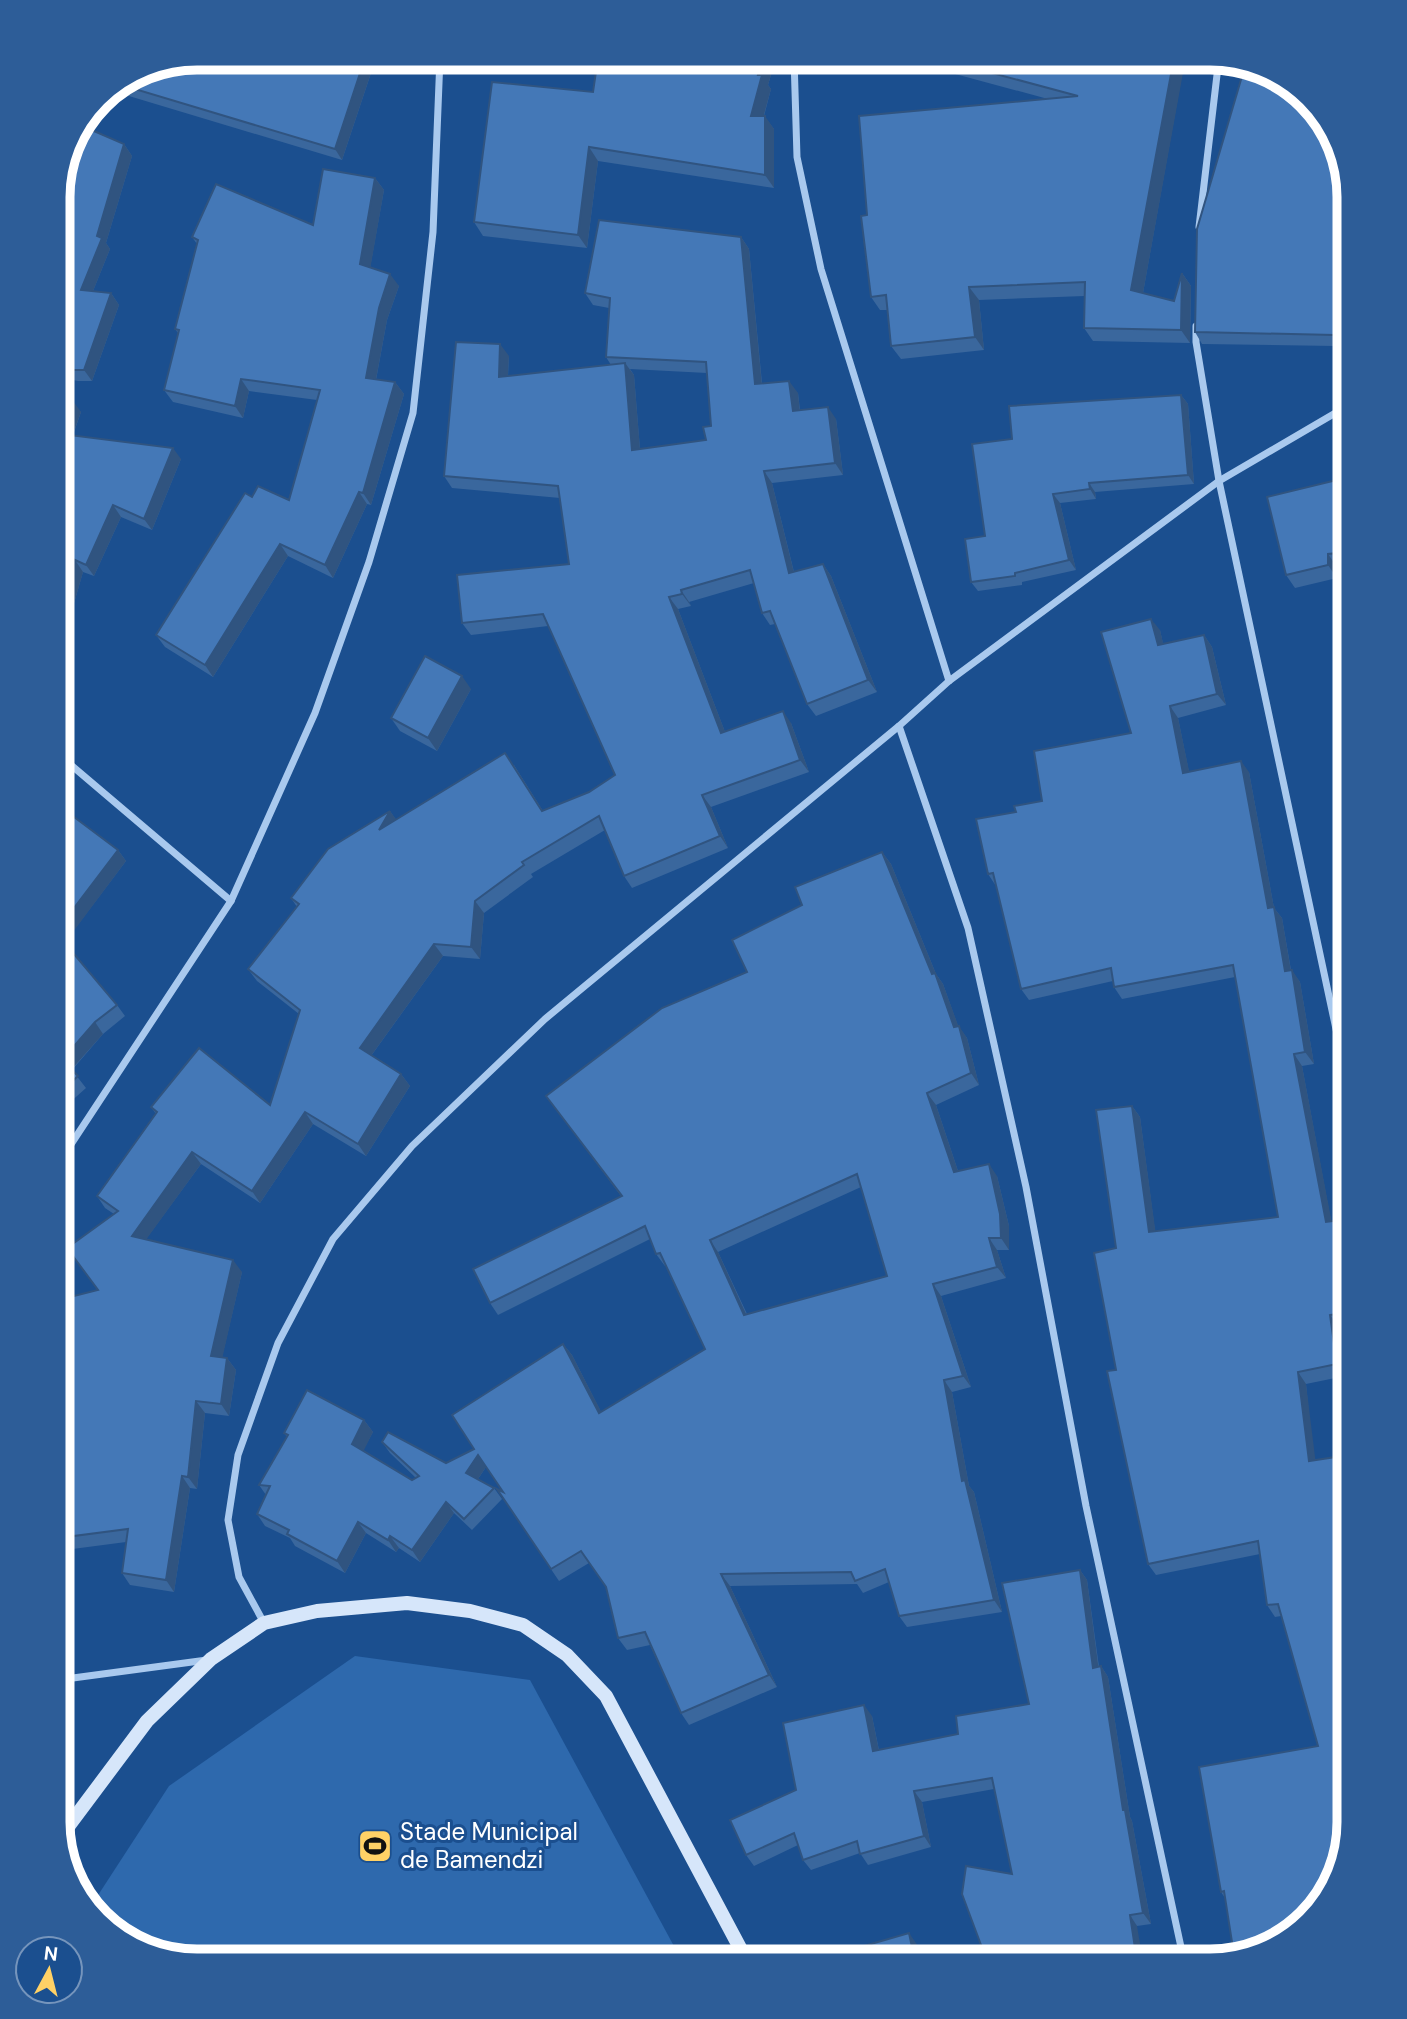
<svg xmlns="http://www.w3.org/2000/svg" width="1407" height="2019" font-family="'DM Sans',sans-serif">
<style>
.green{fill:#2e69ad}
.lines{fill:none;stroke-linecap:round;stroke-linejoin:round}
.street{stroke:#a9c9ee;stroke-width:7}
.secondary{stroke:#d6e6fa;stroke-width:14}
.wall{fill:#3a679d;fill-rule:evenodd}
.shaded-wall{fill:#305480}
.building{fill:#4478b7;stroke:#305480;stroke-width:2;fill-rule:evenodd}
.labels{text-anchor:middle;stroke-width:6;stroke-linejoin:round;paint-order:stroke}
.poi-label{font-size:24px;fill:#fff;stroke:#1b4f8f;text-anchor:start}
.rim{fill:none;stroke:#fff;stroke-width:9}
</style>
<rect width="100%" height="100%" fill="#1b4f8f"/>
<!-- green -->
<path class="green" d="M355 1656 530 1680 682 1961H188L127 1942 91 1906 169 1786Z"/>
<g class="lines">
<!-- street -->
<g class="street">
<path d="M794 58 797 157 821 269 949 681"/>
<path d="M1199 227 1219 58"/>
<path d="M1196 326V342L1219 481 1349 1090"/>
<path d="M899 726 968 928 1026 1187 1086 1506 1184 1961"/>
<path d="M58 754 231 901"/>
<path d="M58 1164 231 901 315 713 369 562 413 413 433 232 440 58"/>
<path d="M264 1623 239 1577 228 1520 238 1455 278 1343 333 1239 412 1146 545 1019 899 726 949 681 1219 481 1349 405"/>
<path d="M58 1680 207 1660"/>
</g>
<!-- secondary -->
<path class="secondary" d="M61 1836 147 1721 211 1659 264 1623 317 1611 407 1603 470 1611 523 1625 567 1655 606 1696 747 1961"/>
</g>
<!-- wall -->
<g class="wall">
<path d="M197 58H376L342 160 109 90 144 68Z"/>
<path d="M598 58H776L768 85 771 89 764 116 774 129V188L598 161 587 248 483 236 474 222 593 92Z"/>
<path d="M896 58H1185L1143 293 1174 301 1182 273 1191 286 1190 343 1093 341 1084 328 1085 296 979 300 984 350 901 359 891 346 887 310H880L871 297 867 215 1048 99Z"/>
<path d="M124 144 132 156 106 243 110 249 93 291 111 293 119 305 92 381H78L58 377V187Z"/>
<path d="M375 178 384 190 370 268 399 286 387 320 376 380 395 382 404 394 371 505 367 504 333 578 288 556 213 677 165 647 156 635 252 497 289 500 317 400 249 391 243 418 173 402 164 390 178 333 175 329 197 244 192 237 313 225Z"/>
<path d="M1349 197V358L1342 361 1335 350V346L1202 344 1195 332Z"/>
<path d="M741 237 749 249 762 383 798 393 800 410 836 419 843 475 772 483 794 572 823 564 831 576 877 692 816 716 807 704 775 624 770 625 762 613 754 583 689 602 691 606 678 609 725 732 791 723 809 772 711 807 728 848 632 888 624 876 605 830 531 874 533 877 484 913 480 959 443 956 371 1056 401 1074 410 1086 366 1156 313 1124 260 1203 201 1164 146 1239 242 1272 222 1357 227 1358 236 1370 229 1416 205 1413 197 1489 190 1488 174 1592 130 1585 122 1573 126 1542 65 1550 58 1540V1354L68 1353 97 1290 114 1214 105 1208 97 1196 156 1114 151 1107 270 1105 299 1014 257 981 248 969 297 907 291 898 390 811 396 820 514 765 543 811 589 792 615 775 548 626 471 635 462 623 569 564 560 498 452 488 444 476 509 356 508 376 611 365 606 357 609 308 593 305 585 293ZM630 369 707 373 711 426 706 440 640 449 634 375Z"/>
<path d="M58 394 81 412 73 435 181 459 152 530 121 517 94 576 83 572 68 624 58 621Z"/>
<path d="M1181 395 1188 404 1194 484 1095 492 1096 499 1060 503 1076 570 1022 582V585L978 591 971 582 1012 439Z"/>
<path d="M1349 484V566L1337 567V578L1295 588 1286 575Z"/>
<path d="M1160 630 1163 644 1204 635 1212 647 1226 705 1178 718 1189 772H1249L1274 908 1282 918 1291 970 1300 982 1314 1064 1302 1066 1331 1221 1349 1219V1325L1338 1326 1345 1376 1306 1384 1349 1823 1225 1898 1221 1892 1318 1746 1281 1616 1275 1617 1267 1605 1260 1554 1156 1575 1148 1564 1116 1370V1248L1132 1106 1140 1117 1155 1231 1278 1217 1235 977 1122 999 1114 987 1113 981 1029 1000 1021 989 996 886 988 874 1016 812 1042 801 1131 733Z"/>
<path d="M471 689 437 751 400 731 391 718Z"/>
<path d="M58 805 118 850 126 861 64 943 117 1005 125 1016 103 1034 72 1070 86 1088 58 1113Z"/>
<path d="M882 852 891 864 936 974 943 984 958 1026 967 1038 979 1085 936 1105 958 1171 997 1176 1009 1226V1250H997L1006 1278 941 1296 971 1387 952 1392 969 1486 974 1492 1002 1612 907 1627 899 1616 889 1582 863 1593 857 1584 730 1586 777 1687 689 1725 681 1713 650 1645 627 1650 618 1638 606 1587 589 1563 559 1581 497 1489 503 1492 486 1467 478 1479 494 1488 502 1499 472 1530 454 1513 420 1562 399 1548 396 1552 366 1533 345 1573 295 1546 290 1538 265 1526 257 1514 266 1495 259 1485 287 1437 284 1433 364 1420 373 1432 363 1450 412 1480 416 1478 390 1453 382 1442 446 1463 474 1449 563 1344 572 1355 601 1412 705 1349 666 1266H665L656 1254 650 1239 498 1315 490 1303 621 1196 546 1096 747 972 802 905ZM861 1187 887 1276 747 1314 718 1252Z"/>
<path d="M1080 1570 1087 1580 1099 1667 1101 1666 1108 1677 1130 1817 1132 1821 1151 1924 1137 1926 1012 1874 994 1789 922 1802 931 1847 868 1865 860 1853 811 1870 803 1860 798 1845 754 1866 746 1855 796 1790 872 1716 879 1750 958 1734 1029 1704Z"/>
</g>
<!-- shaded-wall -->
<g class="shaded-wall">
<path d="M365 58H376L342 160 335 149Z"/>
<path d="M763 58H776L768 85 771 89 760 129 751 116 758 75Z"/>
<path d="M1174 58H1185L1183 73 1141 304 1131 290Z"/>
<path d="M765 116 774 129V188L765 175Z"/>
<path d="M124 144 132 156 106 243 110 249 89 301 81 290Z"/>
<path d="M589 147 598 161 587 248 578 235Z"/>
<path d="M375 178 384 190 369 276 360 264Z"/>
<path d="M741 237 749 249 763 396 755 384Z"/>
<path d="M1182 273 1191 286 1190 343 1181 330Z"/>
<path d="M390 274 399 286 387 320 374 390 366 378 379 308Z"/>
<path d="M969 287 979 300 984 350 975 337Z"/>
<path d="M111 293 119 305 92 381 84 370Z"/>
<path d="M500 344 509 356 507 389 499 377Z"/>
<path d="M625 363 634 375 641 462 632 450Z"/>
<path d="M241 379 249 391 243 418 235 406Z"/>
<path d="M789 381 798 393 801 423 793 411Z"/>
<path d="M395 382 404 394 371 505 363 493Z"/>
<path d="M1181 395 1188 404 1194 484 1188 475Z"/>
<path d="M73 401 81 412 69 445 61 434Z"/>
<path d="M828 407 836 419 843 475 835 463Z"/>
<path d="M173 448 181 459 152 530 144 519Z"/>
<path d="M764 471 772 483 797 585 789 573Z"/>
<path d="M1089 483 1095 492 1096 499 1090 489Z"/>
<path d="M359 492 367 504 333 578 325 565Z"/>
<path d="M1053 494 1060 503 1076 570 1069 560Z"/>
<path d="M113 505 121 517 94 576 86 565Z"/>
<path d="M280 544 288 556 213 677 205 665Z"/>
<path d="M1328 554 1337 567V578L1328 565Z"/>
<path d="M75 560 83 572 68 624 60 613Z"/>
<path d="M823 564 831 576 877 692 868 680Z"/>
<path d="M681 590 689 602 691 606 682 594Z"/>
<path d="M669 597 678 609 730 745 721 733Z"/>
<path d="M1151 619 1160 630 1166 656 1158 645Z"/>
<path d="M1204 635 1212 647 1226 705 1217 694Z"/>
<path d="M462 676 471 689 437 751 428 738Z"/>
<path d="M1170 706 1178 718 1192 785 1183 773Z"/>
<path d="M783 711 791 723 809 772 800 760Z"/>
<path d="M1241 761 1249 772 1274 908 1282 918 1293 983 1285 971 1268 908Z"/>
<path d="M702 795 711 807 728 848 720 836Z"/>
<path d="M390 811 398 822 379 830Z"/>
<path d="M118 850 126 861 64 944 58 936V929Z"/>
<path d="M882 852 891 864 936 974 943 984 962 1036 959 1026 967 1038 979 1085 971 1073 954 1027Z"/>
<path d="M475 901 484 913 480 959 471 947Z"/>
<path d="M434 944 443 956 368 1060 360 1048Z"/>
<path d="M1292 970 1300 982 1314 1064 1305 1052Z"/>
<path d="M95 1022 103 1034 70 1071 62 1060Z"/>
<path d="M1294 1054 1302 1066 1334 1234 1326 1222Z"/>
<path d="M401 1074 410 1086 366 1156 358 1144Z"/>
<path d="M927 1093 936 1105 962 1183 954 1172Z"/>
<path d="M1132 1106 1140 1117 1157 1243 1149 1232Z"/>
<path d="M305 1112 313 1124 260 1203 252 1191Z"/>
<path d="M192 1152 201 1164 140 1248 132 1236Z"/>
<path d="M989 1164 997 1176 1009 1226V1250L1001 1238Z"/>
<path d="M989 1238 997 1250 1006 1278 997 1267Z"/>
<path d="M710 1240 718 1252 752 1327 744 1315Z"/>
<path d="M233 1260 242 1272 220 1368 211 1356Z"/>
<path d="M933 1284 941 1296 971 1387 963 1376Z"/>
<path d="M1330 1315 1338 1326 1345 1376 1337 1364Z"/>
<path d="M563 1344 572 1355 608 1425 599 1413Z"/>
<path d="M227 1358 236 1370 229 1416 221 1404Z"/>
<path d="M1298 1372 1306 1384 1317 1473 1309 1461Z"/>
<path d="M944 1380 952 1392 969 1486 974 1492 1002 1612 994 1600 962 1481Z"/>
<path d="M196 1401 205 1413 197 1489 188 1477Z"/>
<path d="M364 1420 373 1432 361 1456 352 1444Z"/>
<path d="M478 1455 486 1467 474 1485 466 1473Z"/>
<path d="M182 1476 190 1488 174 1592 166 1580Z"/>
<path d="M446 1502 454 1513 420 1562 412 1550Z"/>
<path d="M358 1522 366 1533 345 1573 337 1561Z"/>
<path d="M390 1536 399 1548 396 1552 388 1540Z"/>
<path d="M1080 1570 1087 1580 1100 1679 1093 1668Z"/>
<path d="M721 1574 730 1586 777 1687 769 1675Z"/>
<path d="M1101 1666 1108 1677 1130 1817 1132 1821 1151 1924 1143 1913 1123 1810Z"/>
<path d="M864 1705 872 1716 881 1761 873 1751Z"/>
<path d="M914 1791 922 1802 931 1847 924 1836Z"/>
<path d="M1130 1915 1137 1926 1143 1961H1137Z"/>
<path d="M909 1933 918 1946 921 1961H915Z"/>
</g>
<!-- building -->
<g class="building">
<path d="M197 58H365L335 149 118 84 144 68Z"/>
<path d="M598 58H763L758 75H762L751 116H765V175L589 147 578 235 474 222 492 82 593 92Z"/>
<path d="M936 58H1174L1131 290 1174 301 1182 273 1181 330 1084 328 1085 282 969 287 975 337 891 346 886 295 871 297 861 216 867 215 859 116 1078 96Z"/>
<path d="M1245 66 1280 77 1331 128 1349 197V344L1335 350 1334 335 1195 332 1197 229Z"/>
<path d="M80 125 124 144 97 236 102 238 81 290 111 293 84 370H70L58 367V187L72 135Z"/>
<path d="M323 169 375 178 360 264 390 274 379 308 366 378 395 382 363 493 359 492 325 565 280 544 205 665 156 635 245 493 252 497 258 486 289 500 320 390 241 379 235 406 164 390 179 330 175 329 198 240 192 237 216 184 313 225Z"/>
<path d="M599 220 741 237 755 384 789 381 793 411 828 407 835 463 764 471 789 573 823 564 868 680 807 704 770 611 762 613 750 570 681 590 682 594 669 597 721 733 783 711 800 760 702 795 720 836 624 876 599 816 522 862 524 865 475 901 471 947 434 944 360 1048 401 1074 358 1144 305 1112 252 1191 192 1152 132 1236 233 1260 211 1356 227 1358 221 1404 196 1401 188 1477 182 1476 166 1580 122 1573 128 1529 58 1538V1354L68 1353 58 1311V1300L98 1290 67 1248 118 1211 97 1196 157 1112 151 1107 199 1048 270 1105 300 1010 248 969 299 904 291 898 328 849 390 811 379 830 505 753 542 811 589 792 615 775 543 614 462 623 457 575 569 564 558 486 444 476 456 342 500 344 499 377 625 363 632 450 706 440 703 427 711 426 706 362 606 357 610 298 585 293Z"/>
<path d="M58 394 73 401 61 434 173 448 144 519 113 505 86 565 75 560 60 613 58 612Z"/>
<path d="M1181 395 1188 475 1089 483 1090 489 1053 494 1069 560 1015 573V576L971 582 965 539 985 536 972 444 1012 439 1009 406Z"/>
<path d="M1345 478 1349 494V552L1328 554V565L1286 575 1267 497Z"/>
<path d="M1151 619 1158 645 1204 635 1217 694 1170 706 1183 773 1241 761 1268 908 1274 907 1285 971 1292 970 1305 1052 1294 1054 1326 1222 1349 1219V1312L1330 1315 1337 1364 1298 1372 1309 1461 1349 1455V1823L1330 1892 1279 1943 1234 1955 1224 1891 1221 1892 1199 1767 1318 1746 1278 1604 1267 1605 1258 1541 1148 1564 1107 1371 1116 1370 1094 1253 1116 1248 1096 1110 1132 1106 1149 1232 1278 1217 1233 965 1114 987 1111 968 1021 989 993 873 988 874 976 819 1016 812 1014 806 1042 801 1034 751 1131 733 1101 632Z"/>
<path d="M425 656 462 676 428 738 391 718Z"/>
<path d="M58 805 118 850 58 929Z"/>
<path d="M882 852 932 974 935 973 954 1027 959 1026 971 1073 927 1093 954 1172 989 1164 1000 1214 1001 1238H989L997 1267 933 1284 963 1376 944 1380 962 1481 965 1480 994 1600 899 1616 885 1569 855 1581 851 1572 721 1574 769 1675 681 1713 645 1632 618 1638 606 1587 581 1551 551 1569 497 1489 503 1492 478 1455 466 1473 494 1488 464 1519 446 1502 412 1550 390 1536 388 1540 358 1522 337 1561 287 1534 289 1530 257 1514 270 1486 259 1485 288 1435 284 1433 307 1390 364 1420 352 1444 412 1480 419 1476 382 1442 388 1432 446 1463 474 1449 452 1415 563 1344 599 1413 705 1349 660 1253 656 1254 645 1226 490 1303 473 1269 622 1196 546 1096 662 1008 747 972 732 940 802 905 795 887ZM857 1174 887 1276 744 1315 710 1240Z"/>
<path d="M58 935 117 1005 95 1022 62 1060 78 1076 58 1095Z"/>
<path d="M1080 1570 1093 1668 1101 1666 1123 1810H1125L1143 1913 1130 1915 1137 1961H987L962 1894 966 1866 1012 1874 992 1778 914 1791 924 1836 860 1854 857 1841 803 1860 794 1833 746 1855 730 1820 796 1790 783 1723 864 1705 873 1751 958 1734 956 1716 1029 1704 1002 1583Z"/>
<path d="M909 1933 915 1961H812Z"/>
</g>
<!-- icons -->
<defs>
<g id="stadium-square" transform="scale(1.75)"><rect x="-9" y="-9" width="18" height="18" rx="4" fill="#ffd166" stroke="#1b4f8f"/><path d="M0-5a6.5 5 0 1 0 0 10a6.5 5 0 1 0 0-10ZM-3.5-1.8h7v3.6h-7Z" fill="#111"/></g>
</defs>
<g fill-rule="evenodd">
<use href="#stadium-square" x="375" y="1846"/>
</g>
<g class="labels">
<!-- poi labels -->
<g class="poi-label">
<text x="400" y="1840">Stade Municipal<tspan x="400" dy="28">de Bamendzi</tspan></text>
</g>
</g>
<!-- crop -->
<path d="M0 0H1407V2019H0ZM197 70H1210A127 127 0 0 1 1337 197V1822A127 127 0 0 1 1210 1949H197A127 127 0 0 1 70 1822V197A127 127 0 0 1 197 70Z" fill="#2d5d98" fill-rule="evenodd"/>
<path class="rim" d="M197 70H1210A127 127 0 0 1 1337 197V1822A127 127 0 0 1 1210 1949H197A127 127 0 0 1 70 1822V197A127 127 0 0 1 197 70Z"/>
<!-- north arrow -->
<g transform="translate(49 1970) rotate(7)"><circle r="33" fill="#1b4f8f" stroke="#7695bc" stroke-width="2"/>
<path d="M0-5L12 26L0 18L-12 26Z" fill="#ffd166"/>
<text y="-10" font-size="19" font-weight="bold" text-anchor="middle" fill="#ffffff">N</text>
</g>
</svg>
